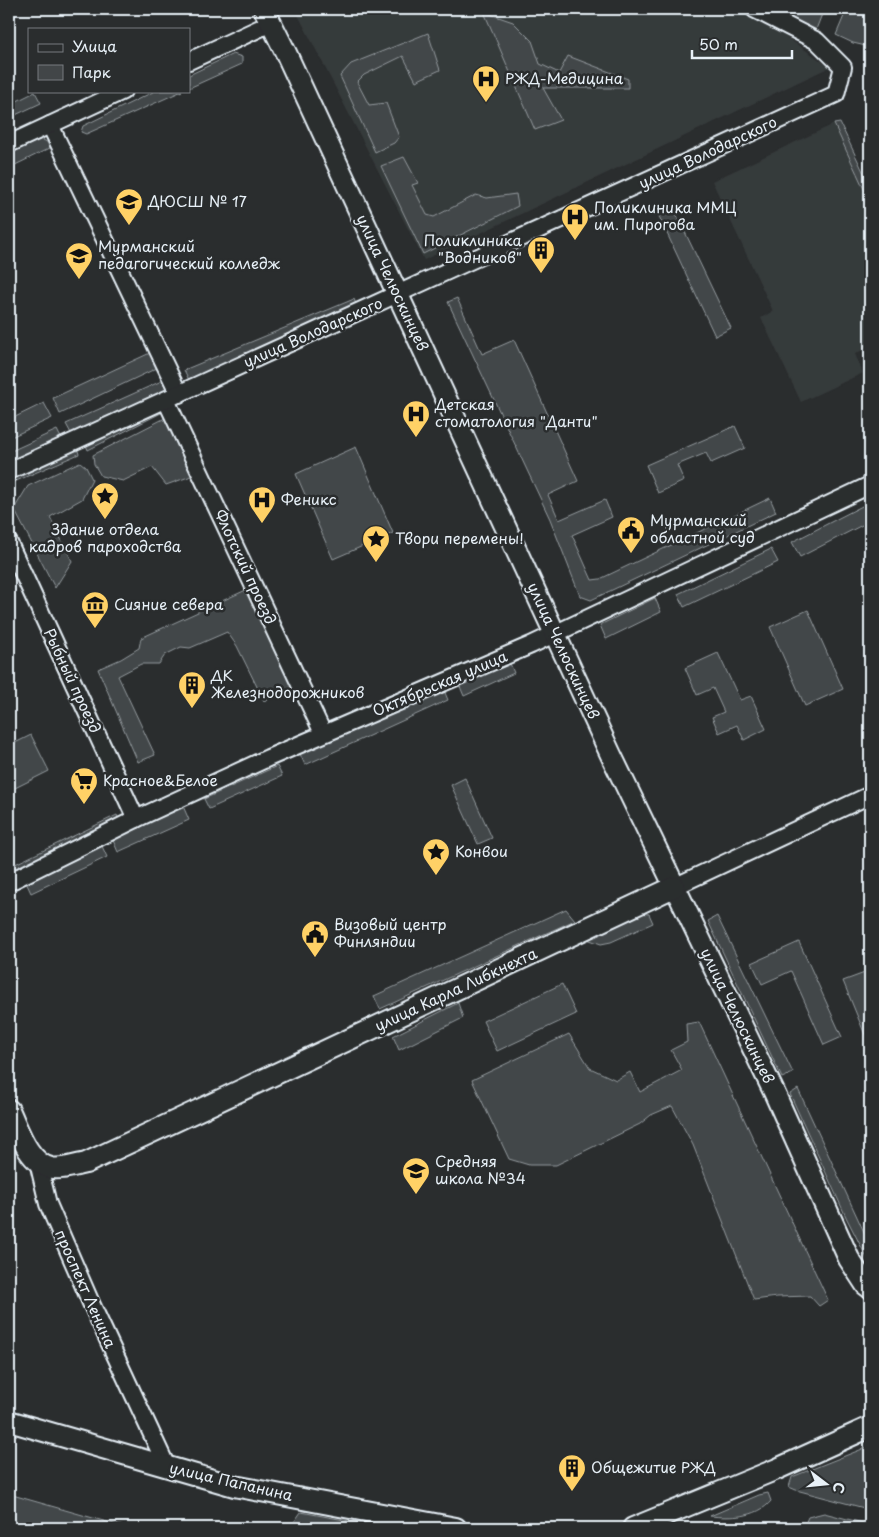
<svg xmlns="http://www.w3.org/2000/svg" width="879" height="1537" font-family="'Playpen Sans',sans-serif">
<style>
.built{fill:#363a3b}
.green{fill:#424648;stroke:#959ca0}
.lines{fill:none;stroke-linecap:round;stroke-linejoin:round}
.minor-casing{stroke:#e8f1f8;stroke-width:20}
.major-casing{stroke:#e8f1f8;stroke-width:24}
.minor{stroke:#2a2d2e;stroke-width:16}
.major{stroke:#2a2d2e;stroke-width:20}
.labels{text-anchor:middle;stroke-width:5;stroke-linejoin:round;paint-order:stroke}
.poi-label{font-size:15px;fill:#e8f1f8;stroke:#2a2d2e;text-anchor:start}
.street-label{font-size:15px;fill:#e8f1f8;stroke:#2a2d2e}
</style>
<rect width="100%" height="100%" fill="#2a2d2e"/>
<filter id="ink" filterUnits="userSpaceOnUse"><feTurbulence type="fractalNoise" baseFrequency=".02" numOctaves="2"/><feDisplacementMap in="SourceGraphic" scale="10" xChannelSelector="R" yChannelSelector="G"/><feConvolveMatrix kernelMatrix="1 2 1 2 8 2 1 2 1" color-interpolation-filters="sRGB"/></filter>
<g filter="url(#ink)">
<!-- built -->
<g class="built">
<path d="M295 9H746L830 67 424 260Z"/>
<path d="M834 124 870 202V346L855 354 863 373 801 402 761 318 773 311 712 181Z"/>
</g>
<!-- green -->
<g class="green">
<path d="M768 9H824L815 32Z"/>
<path d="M834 9H870V47L853 43 836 35 844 16Z"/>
<path d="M484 12 513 22 532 41 540 64 559 73 568 56 628 79V88H543L561 120 535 130Z"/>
<path d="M428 33 440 70 416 81 403 56 364 75 357 82 369 105 386 103 399 137 394 143 375 152 340 76 351 64Z"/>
<path d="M233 54 242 57V64L189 88V75Z"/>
<path d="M155 91H182L86 134 81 132 83 126Z"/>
<path d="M35 92 41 103 9 118V105Z"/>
<path d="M840 123 870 186V202L834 124Z"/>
<path d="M39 138 47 142 50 148 9 168V153Z"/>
<path d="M404 157 418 183 412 185 427 215 434 217 476 195 487 198 516 194 518 206 423 254 381 166Z"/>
<path d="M672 205 731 328 715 336 657 212Z"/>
<path d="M457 298 482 354 514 340 578 481 548 495 559 520 605 500 612 517 572 535 592 580 600 579 770 498 776 512 591 600 580 596 550 519 448 302Z"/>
<path d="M354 299 358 309 190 382 184 370Z"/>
<path d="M150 353 157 368 60 414 53 398Z"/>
<path d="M166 379 171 390 73 437 66 424Z"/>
<path d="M162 402 165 411 88 450 84 440Z"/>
<path d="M44 403 52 418 9 438V420Z"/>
<path d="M169 416 197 474 166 485 152 467 123 481 101 476 94 464 93 455Z"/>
<path d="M735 426 745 448 711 463 706 453 677 465 684 481 658 493 646 465Z"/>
<path d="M57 430 63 442 9 465V452Z"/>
<path d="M76 445 79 454 9 484V474Z"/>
<path d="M356 447 393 533 333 559 296 474Z"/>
<path d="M80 462 86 467 92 479 82 499 50 517 72 561 55 588 14 509 28 486Z"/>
<path d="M870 502V521L800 557 792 542Z"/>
<path d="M771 549 778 562 684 607 678 594Z"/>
<path d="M246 590 293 687 264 701 237 646 227 632 190 648 181 647 165 655 159 664H141L118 676 155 755 138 762 98 669 121 659 139 648 141 638Z"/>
<path d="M655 598 661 612 606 639 600 625Z"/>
<path d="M808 610 843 689 805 706 770 627Z"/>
<path d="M718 653 740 700 751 696 766 729 744 740 737 725 719 733 712 717 724 712 713 688 697 695 685 668Z"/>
<path d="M509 661 514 673 464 696 459 684Z"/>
<path d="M443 688 448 700 305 765 300 754Z"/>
<path d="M31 735 49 771 9 791V746Z"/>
<path d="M277 766 282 776 209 809 204 799Z"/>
<path d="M465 778 492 838 478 844 451 785Z"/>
<path d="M183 806 189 820 118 852 112 838Z"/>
<path d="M117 815 120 822 9 876V867Z"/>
<path d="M101 844 107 857 31 893 25 880Z"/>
<path d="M566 909 575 920 380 1009 374 996Z"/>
<path d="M638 913 649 914 653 923 611 942 601 944 587 939Z"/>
<path d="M717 916 793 1073 782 1078 708 921Z"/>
<path d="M799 942 842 1037 824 1045 791 971 762 984 752 963Z"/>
<path d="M870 971V1047L843 981Z"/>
<path d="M562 984 576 1014 497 1051 483 1021Z"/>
<path d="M458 1003 463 1018 399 1050 393 1036Z"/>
<path d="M699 1022 828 1300 819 1306 810 1296 777 1297 754 1300 693 1145 672 1106 651 1115 640 1124 556 1165H529L509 1159 472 1080 569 1034 590 1068 616 1080 630 1072 640 1092 682 1070 671 1050 687 1042 686 1024Z"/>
<path d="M798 1089 870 1245V1264L847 1219 790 1094Z"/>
<path d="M870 1446V1497L868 1509 796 1490 789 1487 792 1477Z"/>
<path d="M768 1493 771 1501C757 1518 730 1518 710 1516L759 1495Z"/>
<path d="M9 1494 128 1528H9Z"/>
<path d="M301 1512 387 1528H290Z"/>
<path d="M824 1513 863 1523 866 1528H805V1524L808 1517Z"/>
</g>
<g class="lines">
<!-- minor casing -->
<g class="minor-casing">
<g id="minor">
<path d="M189 61 271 23"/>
<path d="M50 125 179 394"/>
<path d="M9 144 123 91"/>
<path d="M166 400 323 733"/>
<path d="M9 471 836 94 843 67 817 41 754 9"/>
<path d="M9 543 136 819"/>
<path d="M9 882 136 819 268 758 531 645 870 485"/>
<path d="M674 887 870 795"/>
<path d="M38 1162 48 1204 91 1303 167 1467"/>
</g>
</g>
<!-- major casing -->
<g class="major-casing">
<g id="major">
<path d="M264 9 286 53 611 755 774 1092 849 1259 866 1285 870 1288"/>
<path d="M9 1110C18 1129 28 1163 51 1168 63 1170 75 1165 86 1163L674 887"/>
<path d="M9 1421 234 1486 456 1528"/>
<path d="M633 1528 777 1469 870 1427"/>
</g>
</g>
<!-- minor -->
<use href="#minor" class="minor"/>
<!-- major -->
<use href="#major" class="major"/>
</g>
</g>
<!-- icons -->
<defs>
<g id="hospital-pin" transform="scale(1.4375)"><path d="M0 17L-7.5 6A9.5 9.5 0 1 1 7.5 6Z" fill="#ffd166" stroke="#2a2d2e"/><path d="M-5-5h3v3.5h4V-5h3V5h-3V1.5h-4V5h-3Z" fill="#111"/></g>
<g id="school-pin" transform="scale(1.4375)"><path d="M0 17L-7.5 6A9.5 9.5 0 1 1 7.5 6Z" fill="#ffd166" stroke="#2a2d2e"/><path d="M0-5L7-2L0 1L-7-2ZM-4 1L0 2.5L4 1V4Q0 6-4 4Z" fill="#111"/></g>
<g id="building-pin" transform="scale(1.4375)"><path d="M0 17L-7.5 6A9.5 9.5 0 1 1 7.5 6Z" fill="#ffd166" stroke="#2a2d2e"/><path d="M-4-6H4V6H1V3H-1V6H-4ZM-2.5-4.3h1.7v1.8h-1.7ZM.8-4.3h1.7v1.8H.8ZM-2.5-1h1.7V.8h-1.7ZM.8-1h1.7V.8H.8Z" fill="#111"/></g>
<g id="university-pin" transform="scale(1.4375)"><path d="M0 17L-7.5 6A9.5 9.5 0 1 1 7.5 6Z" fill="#ffd166" stroke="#2a2d2e"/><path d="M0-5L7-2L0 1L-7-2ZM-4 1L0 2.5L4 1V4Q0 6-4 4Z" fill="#111"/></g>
<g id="sight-pin" transform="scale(1.4375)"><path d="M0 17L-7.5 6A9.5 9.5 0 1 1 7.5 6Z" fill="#ffd166" stroke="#2a2d2e"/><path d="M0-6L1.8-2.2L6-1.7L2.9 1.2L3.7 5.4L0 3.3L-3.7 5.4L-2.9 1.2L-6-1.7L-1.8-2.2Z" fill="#111"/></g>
<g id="civic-pin" transform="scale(1.4375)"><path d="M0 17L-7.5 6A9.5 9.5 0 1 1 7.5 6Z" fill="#ffd166" stroke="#2a2d2e"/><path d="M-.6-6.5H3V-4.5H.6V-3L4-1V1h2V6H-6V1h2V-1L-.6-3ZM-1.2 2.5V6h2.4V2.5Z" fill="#111"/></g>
<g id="museum-pin" transform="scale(1.4375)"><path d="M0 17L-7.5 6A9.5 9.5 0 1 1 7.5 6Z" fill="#ffd166" stroke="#2a2d2e"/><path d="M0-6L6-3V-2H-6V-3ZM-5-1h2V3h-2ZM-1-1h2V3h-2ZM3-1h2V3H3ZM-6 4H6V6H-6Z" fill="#111"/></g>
<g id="supermarket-pin" transform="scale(1.4375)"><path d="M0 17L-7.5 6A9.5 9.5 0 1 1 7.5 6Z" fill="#ffd166" stroke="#2a2d2e"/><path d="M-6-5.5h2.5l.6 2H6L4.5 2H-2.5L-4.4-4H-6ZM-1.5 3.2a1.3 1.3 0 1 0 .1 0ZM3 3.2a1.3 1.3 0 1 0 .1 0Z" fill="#111"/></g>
</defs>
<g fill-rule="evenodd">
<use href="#hospital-pin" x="486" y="79"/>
<use href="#school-pin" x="129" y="202"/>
<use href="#hospital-pin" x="575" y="217"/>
<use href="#building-pin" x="541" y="250"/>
<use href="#university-pin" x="79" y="256"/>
<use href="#hospital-pin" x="416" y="414"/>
<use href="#sight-pin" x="105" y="496"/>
<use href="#hospital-pin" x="262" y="500"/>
<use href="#civic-pin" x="631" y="530"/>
<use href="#sight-pin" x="376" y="539"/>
<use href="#museum-pin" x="95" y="605"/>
<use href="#building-pin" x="192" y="685"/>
<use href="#supermarket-pin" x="84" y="781"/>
<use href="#sight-pin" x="436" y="852"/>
<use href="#civic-pin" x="315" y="934"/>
<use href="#school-pin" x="416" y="1171"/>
<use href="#building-pin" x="572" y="1468"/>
</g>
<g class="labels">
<!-- poi labels -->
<g class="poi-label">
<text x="505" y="84">РЖД-Медицина</text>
<text x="148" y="207">ДЮСШ № 17</text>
<text x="594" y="213">Поликлиника ММЦ<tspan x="594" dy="17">им. Пирогова</tspan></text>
<text x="522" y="246" text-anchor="end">Поликлиника<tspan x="522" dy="17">"Водников"</tspan></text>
<text x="98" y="252">Мурманский<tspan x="98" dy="17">педагогический колледж</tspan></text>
<text x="435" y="410">Детская<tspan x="435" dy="17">стоматология "Данти"</tspan></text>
<text x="281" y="505">Феникс</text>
<text x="650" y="526">Мурманский<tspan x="650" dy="17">областной суд</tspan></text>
<text x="105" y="535" text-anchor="middle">Здание отдела<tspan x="105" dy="17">кадров пароходства</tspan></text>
<text x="395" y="544">Твори перемены!</text>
<text x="114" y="610">Сияние севера</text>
<text x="211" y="681">ДК<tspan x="211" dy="17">Железнодорожников</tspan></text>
<text x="103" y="786">Красное&amp;Белое</text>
<text x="455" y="857">Конвои</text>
<text x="334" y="930">Визовый центр<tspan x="334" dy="17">Финляндии</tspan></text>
<text x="435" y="1167">Средняя<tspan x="435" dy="17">школа №34</tspan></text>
<text x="591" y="1473">Общежитие РЖД</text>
</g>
<!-- street labels -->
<g class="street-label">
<text transform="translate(708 153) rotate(-25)" y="5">улица Володарского</text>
<text transform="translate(392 283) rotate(65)" y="5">улица Челюскинцев</text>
<text transform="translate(313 333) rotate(-24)" y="5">улица Володарского</text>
<text transform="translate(245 567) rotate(65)" y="5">Флотский проезд</text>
<text transform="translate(563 651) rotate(65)" y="5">улица Челюскинцев</text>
<text transform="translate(72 681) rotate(65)" y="5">Рыбный проезд</text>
<text transform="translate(440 684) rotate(-23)" y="5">Октябрьская улица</text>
<text transform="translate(456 990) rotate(-25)" y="5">улица Карла Либкнехта</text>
<text transform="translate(737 1016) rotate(64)" y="5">улица Челюскинцев</text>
<text transform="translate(85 1289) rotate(66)" y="5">проспект Ленина</text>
<text transform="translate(231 1482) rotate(13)" y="5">улица Папанина</text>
</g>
</g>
<!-- margin -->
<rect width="879" height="1537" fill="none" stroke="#2a2d2e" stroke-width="30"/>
<rect x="15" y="15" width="849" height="1507" fill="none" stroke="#e8f1f8" stroke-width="2" filter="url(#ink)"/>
<!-- legend -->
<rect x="28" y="28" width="162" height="65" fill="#2a2d2e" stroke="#767b7f"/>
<rect x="38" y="44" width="25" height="8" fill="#2a2d2e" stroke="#767b7f"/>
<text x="72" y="52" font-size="15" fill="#e8f1f8">Улица</text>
<rect x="38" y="65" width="25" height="15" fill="#424648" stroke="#767b7f"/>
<text x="72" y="78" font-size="15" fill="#e8f1f8">Парк</text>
<!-- north arrow -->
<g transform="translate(826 1484) rotate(106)" stroke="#2a2d2e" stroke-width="4" paint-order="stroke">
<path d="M0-4L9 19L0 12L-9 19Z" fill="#e8f1f8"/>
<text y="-8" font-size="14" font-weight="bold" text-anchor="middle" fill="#e8f1f8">С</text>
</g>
<!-- scale -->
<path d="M692 50v8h100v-8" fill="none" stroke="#e8f1f8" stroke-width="2.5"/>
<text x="699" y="50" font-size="15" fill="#e8f1f8" stroke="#2a2d2e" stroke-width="4" paint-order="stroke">50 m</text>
</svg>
